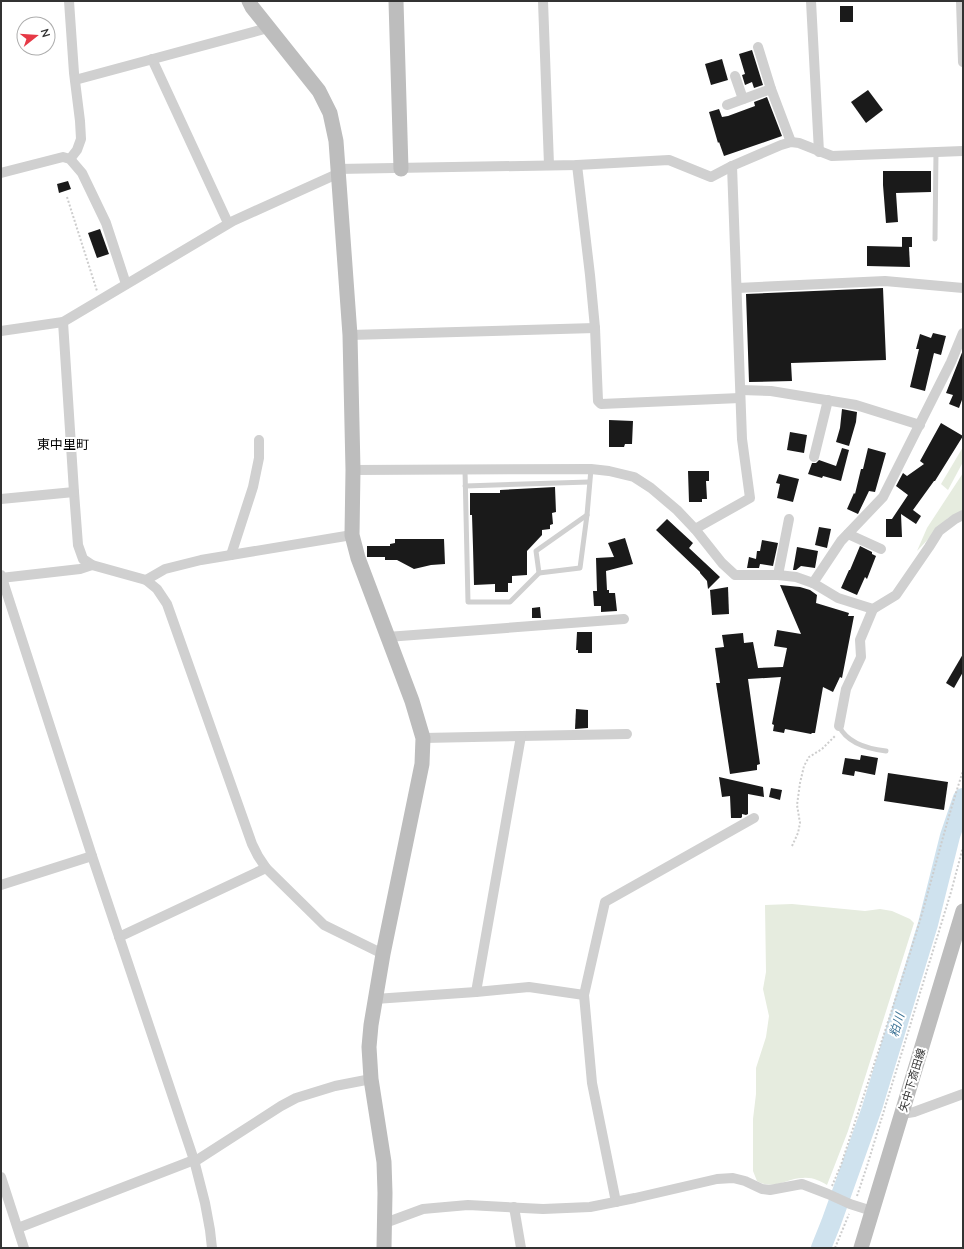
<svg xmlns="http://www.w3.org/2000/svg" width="964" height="1249" font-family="'Nunito Sans','Noto Sans JP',sans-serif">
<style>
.green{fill:#e6ecdf}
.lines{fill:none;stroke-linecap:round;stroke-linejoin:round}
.river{stroke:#cfe2ee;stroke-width:20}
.building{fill:#1a1a1a}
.path{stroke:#cdcdcd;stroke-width:2;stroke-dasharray:2 2;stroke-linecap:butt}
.lane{stroke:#d0d0d0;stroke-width:5}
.street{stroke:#d0d0d0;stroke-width:10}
.secondary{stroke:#bdbdbd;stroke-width:15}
.labels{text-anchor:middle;stroke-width:4;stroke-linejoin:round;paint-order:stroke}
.street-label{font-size:11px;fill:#333;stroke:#fff}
.water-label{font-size:12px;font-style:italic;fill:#3f7597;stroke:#fff}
.quarter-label{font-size:13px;fill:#000;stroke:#fff}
</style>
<rect width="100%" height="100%" fill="#fff"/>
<!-- green -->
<g class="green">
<path d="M963 447V462L948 490 941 484Z"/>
<path d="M963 473V511L948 518 917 551 927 528Z"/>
<path d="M792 904 865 911 880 909 892 911 910 919 914 923 848 1131 827 1185C820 1181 812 1177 803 1178 786 1178 774 1191 757 1181L753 1171V1119L756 1094V1068L766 1037 769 1016 763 989 766 972 765 905Z"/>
</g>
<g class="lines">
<!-- river -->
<path class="river" d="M821 1248 831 1223 872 1108 928 924 950 836 963 798"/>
</g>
<!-- building -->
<g class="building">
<rect x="840" y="6" width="13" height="16"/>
<path d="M752 50 763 85 754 88 752 82 745 85 742 75 745 74 739 54Z"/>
<path d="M722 59 728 80 711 85 705 64Z"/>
<path d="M868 90 883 110 866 123 851 102Z"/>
<path d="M767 97 782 136 724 156 719 142 718 143 709 112 719 109 722 117 728 116 755 106 754 102Z"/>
<path d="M883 171H931V192L896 193 898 222 886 223 883 185Z"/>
<path d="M68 181 71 189 59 193 57 184Z"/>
<path d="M100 229 109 254 97 258 88 233Z"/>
<rect x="902" y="237" width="10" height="10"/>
<path d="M867 246 909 247 910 267 867 266Z"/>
<path d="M883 288 886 360 791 363 792 381 749 382 746 294Z"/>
<path d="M933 333 946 336 941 355 934 353 925 391 910 387 919 349H916L920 334 931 338Z"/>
<path d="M963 350V397L959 408 949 404 953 395 946 393Z"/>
<path d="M842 409 857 412 856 422 849 446 836 442 840 428Z"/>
<path d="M609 420 633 421 632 444H625L624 447H609Z"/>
<path d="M941 423 963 436 935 481H934L913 510 921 516 916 524 901 514 902 537H886V519H892L908 495 896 486 903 473 907 476 924 464 920 461Z"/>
<path d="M790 432 807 435 804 453 787 450Z"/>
<path d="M842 448 849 450 841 481 823 476 822 478 808 474 812 463H816L819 460 836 466Z"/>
<path d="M868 448 886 453 875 492 869 491 858 514 847 509 854 493 855 494 861 469H863Z"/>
<path d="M688 471H709V481H706L707 499H702V502H689Z"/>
<path d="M779 474 799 479 793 502 777 498 780 484 776 483Z"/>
<path d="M555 487 556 512 552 513 553 524 550 525V529L542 530V535L527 551V575L512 576V583H508V592H495V584L474 585 473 547 472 515H470V493H500V490Z"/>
<path d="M667 519 693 543 689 548 720 577 708 589 707 581 700 573V572L656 530Z"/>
<path d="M819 527 831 529 827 548 815 545Z"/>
<path d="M625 538 633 564 606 571 607 590H609V593H615L617 611 601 612V606H594L593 591H597L596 558 614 557 608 543Z"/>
<path d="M395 539H444L445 564 431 565 414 569 397 560H385V557H367V546H390V544L395 543Z"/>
<path d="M762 540 778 543 773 566 760 564 759 568H747L749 557 756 559 757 551H760Z"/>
<path d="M860 546 872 552V554L876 556 867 579 865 577 857 595 841 588 849 570H850Z"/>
<path d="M797 547 818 551 815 568 801 566 796 570H793Z"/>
<path d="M780 585 800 587 810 590 817 595 816 603 849 613 848 616H854L842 678 840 677 833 692 823 687 815 733H812L811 734 785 729 784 733 773 731 774 725 772 724 781 677 748 679 760 764 757 765V770L730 774 716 683H720L715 648 724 647 722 635 743 633 744 643 753 642 758 668 783 667 787 648 774 646 777 630 801 634Z"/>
<path d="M728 587 729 614 712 615 710 590Z"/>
<path d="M540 607 541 618H532V608Z"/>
<path d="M577 632H592V653H578V650H576Z"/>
<path d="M963 654V672L954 688 946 683Z"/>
<path d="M576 709 588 710V728L575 729Z"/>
<path d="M861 755 878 758 875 775 855 771 854 776 842 774 845 758 860 760Z"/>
<path d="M888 773 948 782 944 810 884 801Z"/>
<path d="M719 777 763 787 764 797 748 794V814L746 815 742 814V817L741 818H731L730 796 722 797Z"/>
<path d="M771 788 782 790 780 800 769 797Z"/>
</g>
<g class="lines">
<!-- path -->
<g class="path">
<path d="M67 197 97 291"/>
<path d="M792 846 798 833 800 823 797 805 800 783 804 766 809 757 822 749 836 735"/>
<path d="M832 1186 841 1165C868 1082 896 1000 921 917 935 868 947 819 963 771"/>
<path d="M857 1196 867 1166 951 892 963 847"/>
<path d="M835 1248 849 1214"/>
</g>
<!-- lane -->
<g class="lane">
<path d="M935 239 936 152"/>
<path d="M465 470 468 602H510L539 573 580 568 587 515 591 469"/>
<path d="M465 486 589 482"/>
<path d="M539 573 536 551 587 515"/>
<path d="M839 726C847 743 869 749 886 751"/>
</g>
<!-- street -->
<g class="street">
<path d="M69 1 74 73 80 121 81 139 77 150 70 159"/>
<path d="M543 1 549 165"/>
<path d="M811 1 819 152"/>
<path d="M961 1 963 62"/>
<path d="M758 47 771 89 791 142"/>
<path d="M152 59 228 223"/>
<path d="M735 76 743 99"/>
<path d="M75 80 268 28"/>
<path d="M727 105 771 89"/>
<path d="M577 165 590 275 595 328 598 401 601 404 740 398"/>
<path d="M337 169 577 165 669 160 711 177 732 166 781 145 791 142 799 143 832 156 963 151"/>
<path d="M1 173 63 157 70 159 82 173 106 223 126 284"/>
<path d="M737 288 885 281 963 288"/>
<path d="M63 322 74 492 78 545 83 559 92 565 146 580 157 589 167 604 252 844 258 856 266 868 324 925 383 954"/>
<path d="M1 331 63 322 233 221 337 174"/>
<path d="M350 335 595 328"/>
<path d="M741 390 771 391 856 405 920 425"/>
<path d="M814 457 828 400"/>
<path d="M353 470 591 469 609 471 634 477 651 488 677 510 695 529 722 563 735 575H778L796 577 813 583 838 598 873 609 896 595 929 547 939 531 955 519 963 515"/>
<path d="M1 499 74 492"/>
<path d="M695 529 750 498 742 439 732 166"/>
<path d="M848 534 881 549"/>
<path d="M231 555 253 487 259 458V440"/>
<path d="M1 575 92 856 194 1160 205 1203 210 1230 212 1248"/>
<path d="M778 575 789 519"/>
<path d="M1 578 80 569 92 565"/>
<path d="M146 580 165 569 201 560 352 535"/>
<path d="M813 583 841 541 883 497 951 362 963 333"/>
<path d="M387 637 624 619"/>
<path d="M839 726 846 689 861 657 860 640 873 609"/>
<path d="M423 738 627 734"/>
<path d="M1 885 92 856"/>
<path d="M119 937 266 868"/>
<path d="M476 992 521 736"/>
<path d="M375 999 476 992 529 987 584 995"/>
<path d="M902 1114 914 1112 963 1094"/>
<path d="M194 1162 281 1106 296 1098 335 1086 371 1079"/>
<path d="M1 1177 24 1248"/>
<path d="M616 1202 592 1083 584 995 605 902 754 818"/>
<path d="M514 1207 521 1248"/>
<path d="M385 1223 423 1209 434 1208 468 1205 543 1209 590 1207 635 1198 717 1179 733 1178 745 1181 762 1189 770 1190 802 1184 828 1194 850 1204 872 1211"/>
<path d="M18 1228 194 1160"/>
</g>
<!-- secondary -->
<g class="secondary">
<path d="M249 1 252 7 319 91 330 113 336 141 350 335 353 470 352 535 358 558 412 701 423 738 422 764 383 954 371 1025 369 1047 371 1079 384 1162 385 1193 384 1248"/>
<path d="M396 1 401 169"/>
<path d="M861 1248 963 911"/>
</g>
</g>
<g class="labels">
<!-- street labels -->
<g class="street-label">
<text transform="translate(912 1080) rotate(-73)" y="4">矢中下斎田線</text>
</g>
<!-- water labels -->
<g class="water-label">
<text transform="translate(897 1025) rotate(-73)" y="4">粕川</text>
</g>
<!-- quarter labels -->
<g class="quarter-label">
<text x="63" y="449">東中里町</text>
</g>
</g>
<!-- border -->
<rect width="964" height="1249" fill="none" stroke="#333333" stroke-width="4"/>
<!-- north arrow -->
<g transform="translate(36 36) rotate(73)"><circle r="19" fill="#ffffff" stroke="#adadad"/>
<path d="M0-3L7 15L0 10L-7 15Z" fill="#e63946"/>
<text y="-6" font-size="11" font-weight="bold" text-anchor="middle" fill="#333333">N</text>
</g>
</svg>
